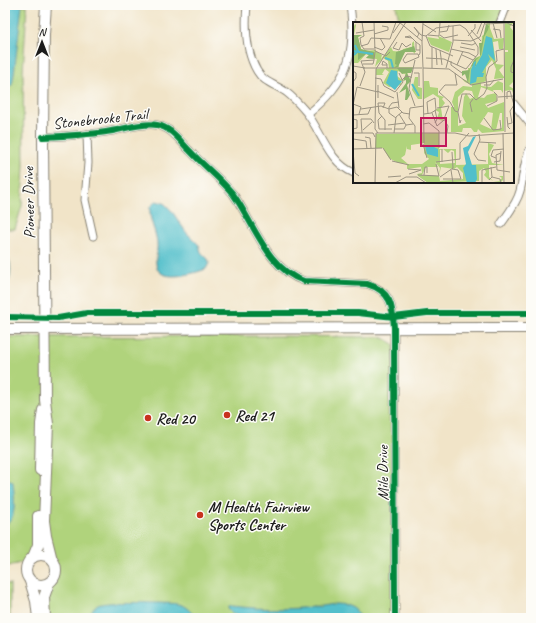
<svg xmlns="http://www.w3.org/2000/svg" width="536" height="623" font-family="Caveat,sans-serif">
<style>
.green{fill:#b0d37c;stroke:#66784c}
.water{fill:#52bfcb;stroke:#376e74}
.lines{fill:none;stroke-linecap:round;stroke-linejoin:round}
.street-casing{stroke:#868072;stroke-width:9}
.secondary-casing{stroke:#868072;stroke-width:12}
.street{stroke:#fff;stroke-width:7}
.secondary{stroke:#fff;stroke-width:10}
.cycleway-casing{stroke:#fdfcf7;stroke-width:8}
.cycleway{stroke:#00873e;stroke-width:6}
.poi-dot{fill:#c8321e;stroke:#fdfcf7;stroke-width:1.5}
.labels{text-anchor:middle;stroke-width:3;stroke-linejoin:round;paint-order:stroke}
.street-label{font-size:16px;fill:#1c1c1c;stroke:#fdfcf7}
.poi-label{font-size:16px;font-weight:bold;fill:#1c1c1c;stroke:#fdfcf7;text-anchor:start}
.inset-river{fill:none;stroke:#52bfcb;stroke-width:2}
.inset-road{fill:none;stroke:#9c9483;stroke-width:1}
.view{fill:#c2185b;fill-opacity:0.15;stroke:#c2185b;stroke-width:2}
.inset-edge{fill:none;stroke:#1c1c1c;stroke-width:2}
</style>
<rect width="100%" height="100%" fill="#fdfcf7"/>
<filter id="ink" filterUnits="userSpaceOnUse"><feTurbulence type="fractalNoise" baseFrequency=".025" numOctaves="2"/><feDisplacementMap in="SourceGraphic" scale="8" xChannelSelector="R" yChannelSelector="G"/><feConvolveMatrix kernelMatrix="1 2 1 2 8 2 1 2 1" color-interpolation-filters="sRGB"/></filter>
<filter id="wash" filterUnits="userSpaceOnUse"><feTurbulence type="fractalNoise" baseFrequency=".012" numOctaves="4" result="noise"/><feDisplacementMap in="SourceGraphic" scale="16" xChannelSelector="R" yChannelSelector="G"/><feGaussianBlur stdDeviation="0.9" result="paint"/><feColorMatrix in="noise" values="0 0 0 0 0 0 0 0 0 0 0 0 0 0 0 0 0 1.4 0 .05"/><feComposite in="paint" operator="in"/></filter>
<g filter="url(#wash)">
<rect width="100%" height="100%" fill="#f1e4c8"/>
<!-- green -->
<g class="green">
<path d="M5 5H27L23 72 24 165 22 206 15 229H5Z"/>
<path d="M396 5H507L500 23H353L399 20Z"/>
<path d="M272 336 382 337 394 344 395 618H45L51 582 56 573V567L54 562 47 556 38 555 24 562 5 567V337Z"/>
<rect x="5" y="584" width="5" height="34"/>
</g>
<!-- water -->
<g class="water">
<path d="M5 5H22L14 74 12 85 5 89Z"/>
<path d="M156 201 164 203 171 210 186 232 199 245 201 252 208 259 209 263 206 269C195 273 163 283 157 268 154 260 158 252 157 243 156 230 149 222 150 207Z"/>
<path d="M5 259H9C12 269 11 280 5 289Z"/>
<path d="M5 479 10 480 13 482C14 493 18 521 5 524Z"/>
<path d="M159 603C178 604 183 601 196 618H89C90 613 93 608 98 605 106 601 148 603 159 603Z"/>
<path d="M334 604C345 604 357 606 360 618H248L232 613 228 609 229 607 232 606C266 610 301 610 334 604Z"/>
</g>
</g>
<g filter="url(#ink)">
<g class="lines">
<!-- street casing -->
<g class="street-casing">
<g id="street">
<path d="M247 5C245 26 246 52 257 71 263 82 276 85 286 92 294 98 300 105 306 112 322 132 328 162 354 173"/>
<path d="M500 23 507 5"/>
<path d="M513 103 531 125"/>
<path d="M308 114C347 83 357 54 350 5"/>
<path d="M87 134 88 163 85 200 93 236"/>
<path d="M43 137C64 136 85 135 106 132 121 130 143 122 157 125 172 128 180 141 190 151 204 166 220 178 233 194 254 223 267 269 304 281L367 284C391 291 393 306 394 328L395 618"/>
<path d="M501 224C508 214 517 203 520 191 524 176 523 161 531 147"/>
</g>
</g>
<!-- secondary casing -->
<g class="secondary-casing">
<g id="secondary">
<path d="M46 5 44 35 43 137 45 400 48 424 44 521 46 536 52 560"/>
<path d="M5 329 531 328"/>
<path d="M40 470 41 424 43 410"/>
<circle cx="41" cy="570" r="15"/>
<path d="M33 557 38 545V516"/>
<path d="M30 581 36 601 38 618"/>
<path d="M45 618 44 597 49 583"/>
</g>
</g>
<!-- street -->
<use href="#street" class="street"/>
<!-- secondary -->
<use href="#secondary" class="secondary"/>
<!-- cycleway casing -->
<g class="cycleway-casing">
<g id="cycleway">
<path d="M43 137C64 136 85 135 106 132 121 130 143 122 157 125 172 128 180 141 190 151 204 166 220 178 233 194 254 223 267 269 304 281L367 284C391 291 393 306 394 328L395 618"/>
<path d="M5 317 58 318 87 313H358L394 317 427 313H531"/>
</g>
</g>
<!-- cycleway -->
<use href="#cycleway" class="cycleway"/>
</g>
</g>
<!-- markers -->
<g class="poi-dot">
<circle cx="227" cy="415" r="4"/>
<circle cx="148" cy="418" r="4"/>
<circle cx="200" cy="515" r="4"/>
</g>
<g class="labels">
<!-- street labels -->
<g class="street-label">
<text transform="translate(100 118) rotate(-6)" y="6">Stonebrooke Trail</text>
<text transform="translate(28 203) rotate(-91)" y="6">Pioneer Drive</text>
<text transform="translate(382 473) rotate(-90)" y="6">Mile Drive</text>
</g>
<!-- poi labels -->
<g class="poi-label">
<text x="235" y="421">Red 21</text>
<text x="156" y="424">Red 20</text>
<text x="208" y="512">M Health Fairview<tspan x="208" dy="18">Sports Center</tspan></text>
</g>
</g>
<!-- overview -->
<g transform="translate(353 22)">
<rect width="161" height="161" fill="#f1e4c8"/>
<path d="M134 0H137V6L141 17 151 16 150 27H146L145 19 140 20 143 42 151 43 146 48 151 55 152 30H155V28H152V1L161 0 157 5 161 10V59L155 57 161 59 156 64 161 67V74L159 68 151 69 152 56 141 57 143 47 139 38 133 45V59L128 61V64L138 65 145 59 150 61V71L148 68H140L141 70 128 65 125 75 131 76 134 73 143 71 144 79 132 82 135 86 151 80V109L129 111 125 107 124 110H121L118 106H110L109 110H98V85H101L99 80 102 70 110 64 119 65V63L114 61 112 60 109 57 115 59V46H118L122 36 127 34 128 28H122H128L129 14 132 12ZM112 68 119 69 121 75 117 77 113 71 111 75 109 94 113 101 105 104V75ZM135 90 140 91 138 107 127 102ZM147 91H149V106L143 108ZM2 2 3 3 1 13H9L5 15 8 27 11 29 12 27V29L22 28 29 33 28 37 38 25 40 29 49 30 50 27 59 25V21L61 19 62 32 60 30H52L45 41 46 45H60L58 51 55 50 54 53 45 49 44 54 49 58 48 63 36 65 30 61 36 50 32 47 29 52 31 53H23V47L36 46 35 39 30 36 22 45 24 37 13 36 16 33 13 32 5 41H0V7ZM85 14 99 20 96 30 78 23 74 15 86 17ZM62 55H65V65L69 66V77H65L59 68ZM71 59H76L77 65 85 66V73L91 75 89 77 92 81 88 86 90 99 84 97 86 90 82 88 86 86V76L80 72 71 77ZM86 111V127H103V143L135 142V121L141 123 136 132 139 141 151 143H136V155L140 159H146L149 156 146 154H150V158L148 160 140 159 137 157 136 158 131 153 133 150 131 146 126 149V159L75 161 65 154 64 152 69 151 68 145 54 147V142H69L76 137 71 131V121L58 123V128L54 127V124L52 133 48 136 55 142 45 141 36 136 30 126H22L23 112ZM90 127 95 131 98 128 101 129 102 141 87 142V128ZM82 140 87 146 86 154 88 145 101 147 104 145 110 151V157L87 159 86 154 69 153 73 145H85Z" fill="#b0d37c" fill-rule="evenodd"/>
<path d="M133 2 136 4 135 8 131 15 128 33 123 38V44H119L117 47 115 61 112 52 109 54V49L116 48 121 38 127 34 126 21H129L130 16ZM0 7 1 13H9L5 15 8 27 21 30V37L13 36 16 33 13 32 5 38V31L0 32ZM61 24 63 30H52L45 45 41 46 44 43 42 42 43 30ZM44 46H60L58 51H54L58 59 54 63 57 73 54 78H52L53 67 46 71 53 61V58L50 59 53 51 49 52Z" fill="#8cb56c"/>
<path d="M133 14 139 16 142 39 135 32 137 37 129 51H131L130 55H124L123 60 117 62 118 48 121 40 123 39 122 45 129 33ZM38 48 44 49 45 58 49 59 42 68 33 61ZM123 114 115 130 119 143H123L124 157 122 161H114L110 146 113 142 110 126 115 124 120 115ZM77 123 85 127V135L74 132 72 124Z" fill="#52bfcb"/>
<path class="inset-river" d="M0 29 20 32M1 33 5 29 2 23M32 36 38 38 40 46M59 62 66 74"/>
<path class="inset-road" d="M9 0 11 14 7 16 8 23 11 27H21M21 0 22 29 33 34 37 30M46 0 69 19M151 0 152 110M140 1 144 16M70 2 83 10M132 2 154 1 161 4M140 7 147 8 148 16M118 8 128 19M87 10 94 9 96 3M3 11 21 8M40 11 47 1M21 12 35 8V5L29 4M124 12 129 0M75 13 86 14 87 1M87 13 91 16 105 13M73 14 77 24 100 34M115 14 122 6V2M64 15 66 12 61 5 68 13 73 14 83 6 107 3 113 7 125 25V32L113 47 91 37 73 36M59 16 52 15 57 14 63 20M100 18 118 19 127 15 132 0M44 20 40 26 46 28M69 20 70 46M69 20 70 0M108 21 119 23 123 21M8 24 15 22 18 16 37 17 43 0M21 25 29 28 32 25 27 16M107 25 122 28M83 27 84 43M98 27 116 31 123 35M46 28 49 21 53 25 58 22M87 28 89 43M54 32H65L66 35 52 41 50 38ZM66 33 67 31V23L63 20V28H67M109 33 120 38M161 38 158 45V50L161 51M98 39V43L109 51M10 42H20L21 38M34 43H29L30 39 34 42V46M104 43 110 29M0 44 12 46M10 46H69M70 46 96 47 118 63 150 57M70 46 71 121M79 46V25M93 46 100 20V4M0 49 3 51V56L0 60M61 51H66V64M102 51 104 63H92L86 70 97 80 102 89 105 90M133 55 136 45 144 39 143 29 151 27M22 56 28 57 31 64 42 70 50 60 46 51M58 56 62 38M49 58 53 54 58 55 56 67 62 84M131 63H137L141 58M7 64 12 50 8 39 21 38 22 30M24 69 41 76M44 70 46 86M145 75 161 74M25 76V63M154 77V70L157 69 161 83M0 82 8 85 6 92M0 83 4 65 25 70M134 84 144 79V73L141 70M30 86 32 81H25L26 91 32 98V108M84 86 96 84M8 87 28 84 36 87 44 85 50 91 57 92M82 88 84 97 82 101M105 90 109 72H117L123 78 131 72 134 66 133 55M105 90 107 101 108 98M119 90 117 81 120 77M79 91 84 104 91 98M46 92 53 103 60 102M71 92 78 91 83 88 82 76 74 80 75 92M0 93 15 92 18 85M29 94 25 98 26 107H39M154 95 155 105 157 107M43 96 36 91V85L39 81 46 80M131 96 140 108 148 107 147 98M0 97 4 98V106L0 107M70 102 76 101 86 109V126M155 102 159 101 157 89 161 83M35 103 52 101M42 107H51L53 103M10 108 19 100M0 111H20L22 115M9 111 8 97H18L21 101M25 111 22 107 23 47 53 0M41 111 43 95 49 90M62 111V104L56 96 57 86 71 84M94 111 95 104 91 97 96 84M150 111 151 161M126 112 127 118 121 132 125 138 133 139M12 115 17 116 18 126M0 117 13 119 14 127M126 120 143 121M70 122 74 136M30 126 38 138M0 127 29 126M89 127V140M0 129 2 151 6 154M148 131 143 133 144 148 157 150M143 136 138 134 140 128 151 127M39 139 56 143M83 140 107 137V121L116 111M141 140 147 139 148 129M55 147 68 148 56 152M98 148 100 161M65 153 86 154 83 142M71 153 72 145H74V151M35 155 48 154M87 155 100 146 99 130M139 155 147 157 148 161M90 157H108L105 148 99 147M136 158 139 155 138 145M22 161 23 111H102L116 114 161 111M42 161 53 155H64L73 161M129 161V148L143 145"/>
<path class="view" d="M68 96H93V124H68Z"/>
<rect width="161" height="161" class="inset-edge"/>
</g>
<!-- margin -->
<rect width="536" height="623" fill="none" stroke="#fdfcf7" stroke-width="20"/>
<!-- north arrow -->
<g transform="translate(42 42)" stroke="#fdfcf7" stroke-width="3" paint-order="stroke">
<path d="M0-3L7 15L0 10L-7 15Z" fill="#1c1c1c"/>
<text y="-6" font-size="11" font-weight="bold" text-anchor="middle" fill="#1c1c1c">N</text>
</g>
</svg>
